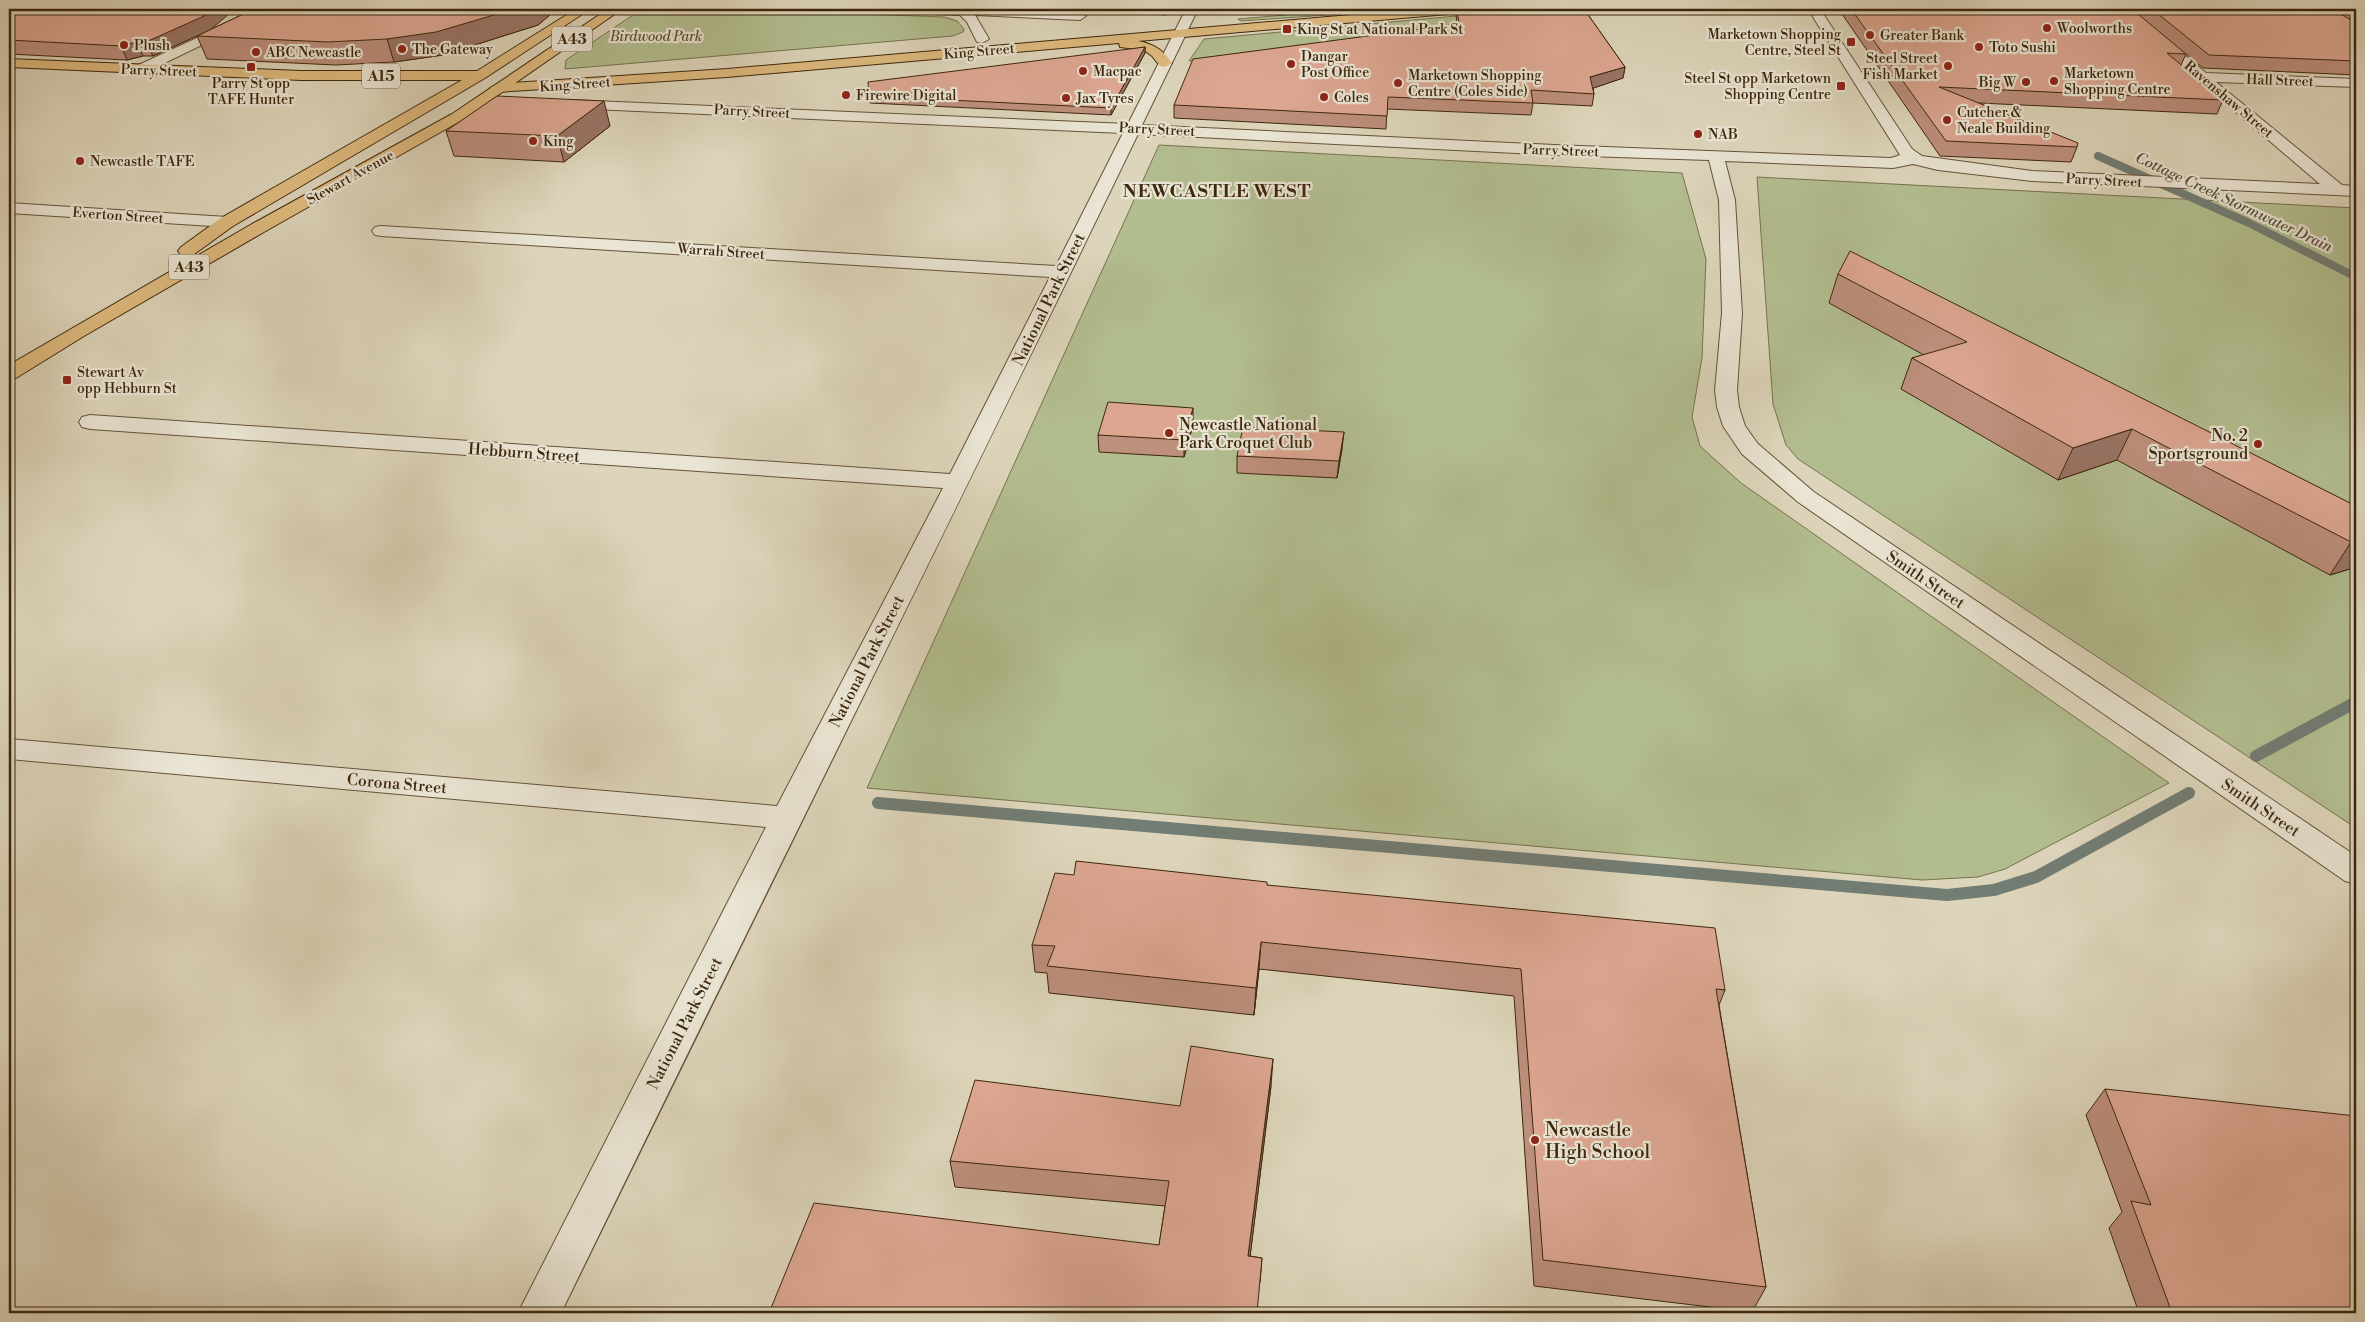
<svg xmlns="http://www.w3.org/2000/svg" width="2365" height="1322" font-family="'Libre Bodoni',serif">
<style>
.green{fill:#b2bd8f;stroke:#78724e}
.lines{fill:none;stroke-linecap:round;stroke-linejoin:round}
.stream-far1{stroke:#727d74;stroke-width:8}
.stream{stroke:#727d74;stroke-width:12}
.minor-casing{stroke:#655238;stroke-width:2}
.major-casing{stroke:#3d270c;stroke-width:2}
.highway-casing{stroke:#3d270c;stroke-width:2}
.minor{fill:#e9e4d3;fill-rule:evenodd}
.major{fill:#deba7e;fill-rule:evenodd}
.highway{fill:#deba7e;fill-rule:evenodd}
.wall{fill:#bd8f7d;stroke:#3d270c}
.shaded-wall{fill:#9a7466;stroke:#3d270c}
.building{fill:#dca691;stroke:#3d270c}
.poi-dot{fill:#8f2418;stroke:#e9e4d3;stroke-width:2}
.labels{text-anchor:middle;stroke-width:4.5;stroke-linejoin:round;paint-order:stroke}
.far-poi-label{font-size:14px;fill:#3d270c;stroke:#e9e4d3;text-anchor:start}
.far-park-label{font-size:14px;font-style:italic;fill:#5a4c2d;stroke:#e9e4d3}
.far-street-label{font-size:14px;fill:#3d270c;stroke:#e9e4d3}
.shield{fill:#e9e4d3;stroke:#716048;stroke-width:1}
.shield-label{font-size:15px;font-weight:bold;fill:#3d270c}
.far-water-label{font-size:15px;font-style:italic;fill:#534b38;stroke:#e9e4d3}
.street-label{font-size:16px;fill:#3d270c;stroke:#e9e4d3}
.poi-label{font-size:16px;fill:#3d270c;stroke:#e9e4d3;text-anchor:start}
.far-district-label{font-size:18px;font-weight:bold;letter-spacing:1px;fill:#3d270c;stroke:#e9e4d3}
.near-poi-label{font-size:19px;fill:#3d270c;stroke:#e9e4d3;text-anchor:start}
</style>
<rect width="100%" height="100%" fill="#ddd5bb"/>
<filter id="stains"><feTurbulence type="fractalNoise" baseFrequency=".004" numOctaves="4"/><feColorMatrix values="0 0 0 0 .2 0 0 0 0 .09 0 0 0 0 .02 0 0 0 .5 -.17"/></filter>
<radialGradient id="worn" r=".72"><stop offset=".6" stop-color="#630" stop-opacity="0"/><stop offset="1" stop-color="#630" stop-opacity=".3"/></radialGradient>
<!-- green -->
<g class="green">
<path d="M642 9H729L944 17 957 21 964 29 963 32 953 36 565 69 566 60Z"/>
<path d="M1355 9H1415L1241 21 1238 19Z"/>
<path d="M1533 9H1592L1189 61 1204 39Z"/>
<path d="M1159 145 1682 173 1706 259 1702 358 1692 417 1700 446 1741 483 2169 783 2005 869 1978 877 1922 880 867 788Z"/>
<path d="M1757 177 2356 208V828L1798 459 1786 445 1773 404Z"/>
</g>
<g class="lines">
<!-- stream-far1 -->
<path class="stream-far1" d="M2098 156 2249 223 2356 277"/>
<!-- stream -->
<g class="stream">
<path d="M2256 756 2356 702"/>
<path d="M878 803 1947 895 1994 890 2036 877 2189 793"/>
</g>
<!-- minor casing -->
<g class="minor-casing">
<g id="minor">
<path d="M260 9H276L144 73 139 74 132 70 134 67Z"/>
<path d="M898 9H999L1080 12 1086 16 1080 20 975 15 989 39 982 43 977 42 967 22 960 15 904 13Z"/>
<path d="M1186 9H1198L1142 125 1554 145 1891 158 1900 155 1808 9H1820L1912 149 1922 156 2032 171 2320 184 2115 9H2128L2206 73 2356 79V87L2216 82 2342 185 2356 186V196L2032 181 1938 170 1913 164 1893 168 1725 161 1735 200 1742 313 1737 390 1739 407 1745 426 1758 444 1814 492 2356 856V884L2345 881 1798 502 1742 454 1723 426 1717 407 1715 390 1722 313 1719 200 1709 160 1554 155 1138 134C948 528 752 919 561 1313H518L766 827 9 759V739L777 806 943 488 90 429 82 427 79 422 82 417 90 415 950 474 1050 277 381 236 375 235 372 231 375 227 381 226 1056 266 1123 133 571 108 564 104 571 100 1128 124Z"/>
<path d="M9 203 227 217 233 218 236 222 233 226 227 227 9 213Z"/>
</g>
</g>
<!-- major casing -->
<g class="major-casing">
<path id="major" d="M1419 9H1466L1460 13 1138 41C1154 44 1163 50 1172 63L1165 67 1160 66 1152 56 1144 50 1120 47 1119 43 727 77 497 92 490 88 497 84 727 69Z"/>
</g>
<!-- highway casing -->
<g class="highway-casing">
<g id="highway">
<path d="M576 9H590L485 78 233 226 193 255H181L178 251 181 247 221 218 462 80H301L9 67V59L301 71H477Z"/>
<path d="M608 9H622L462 120 264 232 84 336 16 378 9 380V365L252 224 452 114Z"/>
</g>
</g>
<!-- minor -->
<use href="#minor" class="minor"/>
<!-- major -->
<use href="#major" class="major"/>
<!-- highway -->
<use href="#highway" class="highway"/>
</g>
<!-- wall -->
<g class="wall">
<path d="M9 9 210 30 153 56H143L127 60 9 54Z"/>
<path d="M254 9H557L538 25 443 55 394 62 336 65 207 59 197 36Z"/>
<path d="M1080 9H1170L1166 15 1080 10Z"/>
<path d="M1456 9H1584L1625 67 1623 78 1593 88 1594 94 1592 106 1533 103 1531 115 1387 109 1386 129 1174 118V105L1457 24 1456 15Z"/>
<path d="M1843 9H2356V75L2203 68 2186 54 2181 65 2223 100 2217 114 1979 103 2077 147 2071 162 1940 156 1842 14Z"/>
<path d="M1145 47V53L1111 115 870 103 869 96Z"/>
<path d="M610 126 564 162 454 156 446 131Z"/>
<path d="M1838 274 2356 506V567L2330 575 2117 460 2058 480 1901 389 1912 358 1924 355 1829 303Z"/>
<path d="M1193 425 1184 457 1099 452 1098 435Z"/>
<path d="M1342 449 1337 478 1237 473V456Z"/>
<path d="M1074 875 1267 885 1725 990 1719 1005 1766 1287 1752 1312 1534 1286 1514 996 1259 969 1254 1015 1049 993 1047 973 1035 972 1032 945Z"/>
<path d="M1271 1086 1250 1256 1262 1258 1260 1283 1159 1245 1165 1206 955 1187 950 1161 1180 1106Z"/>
<path d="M2105 1089 2356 1313H2139L2109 1228 2122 1212 2086 1115Z"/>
</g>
<!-- shaded-wall -->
<g class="shaded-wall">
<path d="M213 9H235L210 30 153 56 146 42Z"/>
<path d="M514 9H557L538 25 443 55 394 62 387 39Z"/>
<path d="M1166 9H1170L1166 15Z"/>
<path d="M137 42 143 56 127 60 121 46Z"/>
<path d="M1145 47V53L1111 115V108Z"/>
<path d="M1625 67 1623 78 1588 90 1590 77Z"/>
<path d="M604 101 610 126 564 162 557 136Z"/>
<path d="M1193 408V425L1184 457V440Z"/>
<path d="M2132 429 2117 460 2058 480 2073 448Z"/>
<path d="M1344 432 1342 449 1337 478 1339 461Z"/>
<path d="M2356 541V567L2330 575 2351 542Z"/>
<path d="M1261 942 1259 969 1254 1015 1256 988Z"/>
<path d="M1273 1059 1271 1086 1247 1282 1248 1256Z"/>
</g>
<!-- building -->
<g class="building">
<path d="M9 9H213L204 16 146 42H137L121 46 9 40Z"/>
<path d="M254 9H514L436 32 387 39 328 42 197 36Z"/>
<path d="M1457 9H1584L1625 67 1590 77 1594 94 1531 90 1533 103 1388 97 1387 116 1174 105 1193 59 1459 24Z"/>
<path d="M1851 9H2132L2186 54 2167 53 2223 100 1939 87 2078 143 2077 147 1946 141Z"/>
<path d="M2152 9H2332L2356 23V30H2353L2356 32V61L2209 55Z"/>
<path d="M1145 47 1111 108 869 96 868 82Z"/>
<path d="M497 96 604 101 557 136 446 131Z"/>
<path d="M1850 251 2356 506V541L2351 542 2132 429 2073 448 1912 358 1967 342 1838 274Z"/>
<path d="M1108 402 1193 408 1184 440 1098 435Z"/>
<path d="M1243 427 1344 432 1339 461 1237 456Z"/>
<path d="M1076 861 1267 882V885L1715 928 1725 990 1716 989 1766 1287 1543 1260 1521 969 1261 942 1256 988 1047 966 1055 946 1032 945 1055 873 1074 875Z"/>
<path d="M1191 1046 1273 1059 1248 1256 1262 1258 1257 1313H769L814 1203 1159 1245 1169 1181 950 1161 975 1080 1180 1106Z"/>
<path d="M2105 1089 2356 1116V1313H2172L2131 1201 2151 1205Z"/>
</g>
<!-- markers -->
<g class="poi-dot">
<circle cx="2047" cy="28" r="5"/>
<rect x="1282" y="24" width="10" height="10" rx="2.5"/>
<circle cx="1870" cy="35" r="5"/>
<rect x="1846" y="37" width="10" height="10" rx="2.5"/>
<circle cx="124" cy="45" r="5"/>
<circle cx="1979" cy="47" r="5"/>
<circle cx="402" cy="49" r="5"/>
<circle cx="256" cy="52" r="5"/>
<circle cx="1291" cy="64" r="5"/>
<circle cx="1948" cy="66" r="5"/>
<rect x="246" y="62" width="10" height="10" rx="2.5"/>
<circle cx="1083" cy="71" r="5"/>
<circle cx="2054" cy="81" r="5"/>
<circle cx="2026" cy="82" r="5"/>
<circle cx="1398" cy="83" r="5"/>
<rect x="1836" y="81" width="10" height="10" rx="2.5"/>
<circle cx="846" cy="95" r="5"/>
<circle cx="1324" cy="97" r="5"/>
<circle cx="1066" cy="98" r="5"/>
<circle cx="1947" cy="120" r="5"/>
<circle cx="1698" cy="134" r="5"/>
<circle cx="533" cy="141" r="5"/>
<circle cx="80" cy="161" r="5"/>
<rect x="62" y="375" width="10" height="10" rx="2.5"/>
<circle cx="1169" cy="433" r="5"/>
<circle cx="2258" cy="444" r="5"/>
<circle cx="1535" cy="1140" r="5"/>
</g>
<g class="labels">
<!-- far-poi labels -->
<g class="far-poi-label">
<text x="2057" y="33">Woolworths</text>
<text x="1297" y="34">King St at National Park St</text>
<text x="1841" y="39" text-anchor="end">Marketown Shopping<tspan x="1841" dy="16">Centre, Steel St</tspan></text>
<text x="1880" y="40">Greater Bank</text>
<text x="134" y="50">Plush</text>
<text x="1989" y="52">Toto Sushi</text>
<text x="412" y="54">The Gateway</text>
<text x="266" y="57">ABC Newcastle</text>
<text x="1301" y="61">Dangar<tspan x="1301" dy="16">Post Office</tspan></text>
<text x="1938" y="63" text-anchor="end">Steel Street<tspan x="1938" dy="16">Fish Market</tspan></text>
<text x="1093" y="76">Macpac</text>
<text x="2064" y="78">Marketown<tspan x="2064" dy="16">Shopping Centre</tspan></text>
<text x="1408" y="80">Marketown Shopping<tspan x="1408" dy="16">Centre (Coles Side)</tspan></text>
<text x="1831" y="83" text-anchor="end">Steel St opp Marketown<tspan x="1831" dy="16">Shopping Centre</tspan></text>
<text x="2016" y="87" text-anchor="end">Big W</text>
<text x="251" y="88" text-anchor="middle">Parry St opp<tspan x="251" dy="16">TAFE Hunter</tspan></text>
<text x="856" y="100">Firewire Digital</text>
<text x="1334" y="102">Coles</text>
<text x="1076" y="103">Jax Tyres</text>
<text x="1957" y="117">Cutcher &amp;<tspan x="1957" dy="16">Neale Building</tspan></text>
<text x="1708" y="139">NAB</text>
<text x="543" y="146">King</text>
<text x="90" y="166">Newcastle TAFE</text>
<text x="77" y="377">Stewart Av<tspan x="77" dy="16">opp Hebburn St</tspan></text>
</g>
<!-- far-park labels -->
<g class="far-park-label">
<text x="656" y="41">Birdwood Park</text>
</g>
<!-- far-street labels -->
<g class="far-street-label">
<text transform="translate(979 51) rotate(-5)" y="5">King Street</text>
<text transform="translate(159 70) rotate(2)" y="5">Parry Street</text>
<text transform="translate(2280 80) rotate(2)" y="5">Hall Street</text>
<text transform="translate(575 84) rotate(-4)" y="5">King Street</text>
<text transform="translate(2229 99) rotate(40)" y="5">Ravenshaw Street</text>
<text transform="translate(752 111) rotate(3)" y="5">Parry Street</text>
<text transform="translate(1157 129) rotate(3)" y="5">Parry Street</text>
<text transform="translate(1561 150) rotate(2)" y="5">Parry Street</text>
<text transform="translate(350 177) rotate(-29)" y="5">Stewart Avenue</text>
<text transform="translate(2104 180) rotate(3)" y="5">Parry Street</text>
<text transform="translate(118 215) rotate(4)" y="5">Everton Street</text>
<text transform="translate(721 251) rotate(4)" y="5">Warrah Street</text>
</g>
<!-- shield labels -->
<g class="shield">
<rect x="552" y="26.5" width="40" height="25" rx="4"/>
<rect x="362" y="63.5" width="38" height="25" rx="4"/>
<rect x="169" y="254.5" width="40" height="25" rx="4"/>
</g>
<g class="shield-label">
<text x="572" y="44">A43</text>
<text x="381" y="81">A15</text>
<text x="189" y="272">A43</text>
</g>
<!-- far-water labels -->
<g class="far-water-label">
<text transform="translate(2234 202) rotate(25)" y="5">Cottage Creek Stormwater Drain</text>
</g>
<!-- street labels -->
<g class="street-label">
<text transform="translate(1048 299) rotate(-64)" y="6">National Park Street</text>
<text transform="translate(524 452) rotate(4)" y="6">Hebburn Street</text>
<text transform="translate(1926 579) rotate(34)" y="6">Smith Street</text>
<text transform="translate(866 661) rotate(-63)" y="6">National Park Street</text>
<text transform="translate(397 783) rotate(5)" y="6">Corona Street</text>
<text transform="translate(2261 807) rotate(34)" y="6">Smith Street</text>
<text transform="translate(684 1023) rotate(-63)" y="6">National Park Street</text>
</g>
<!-- poi labels -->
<g class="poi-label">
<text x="1179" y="430">Newcastle National<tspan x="1179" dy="18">Park Croquet Club</tspan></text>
<text x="2248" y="441" text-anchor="end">No. 2<tspan x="2248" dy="18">Sportsground</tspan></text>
</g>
<!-- far-district labels -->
<g class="far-district-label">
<text x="1217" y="197">NEWCASTLE WEST</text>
</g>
<!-- near-poi labels -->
<g class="near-poi-label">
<text x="1545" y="1136">Newcastle<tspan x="1545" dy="22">High School</tspan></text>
</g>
</g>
<!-- margin -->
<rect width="2365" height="1322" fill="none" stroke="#ddd5bb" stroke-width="30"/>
<rect x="10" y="10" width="2345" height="1302" fill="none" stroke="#3d270c" stroke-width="2.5"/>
<rect x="15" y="15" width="2335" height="1292" fill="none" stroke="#3d270c"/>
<rect width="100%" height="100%" filter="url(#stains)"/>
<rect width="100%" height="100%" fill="url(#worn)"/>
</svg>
